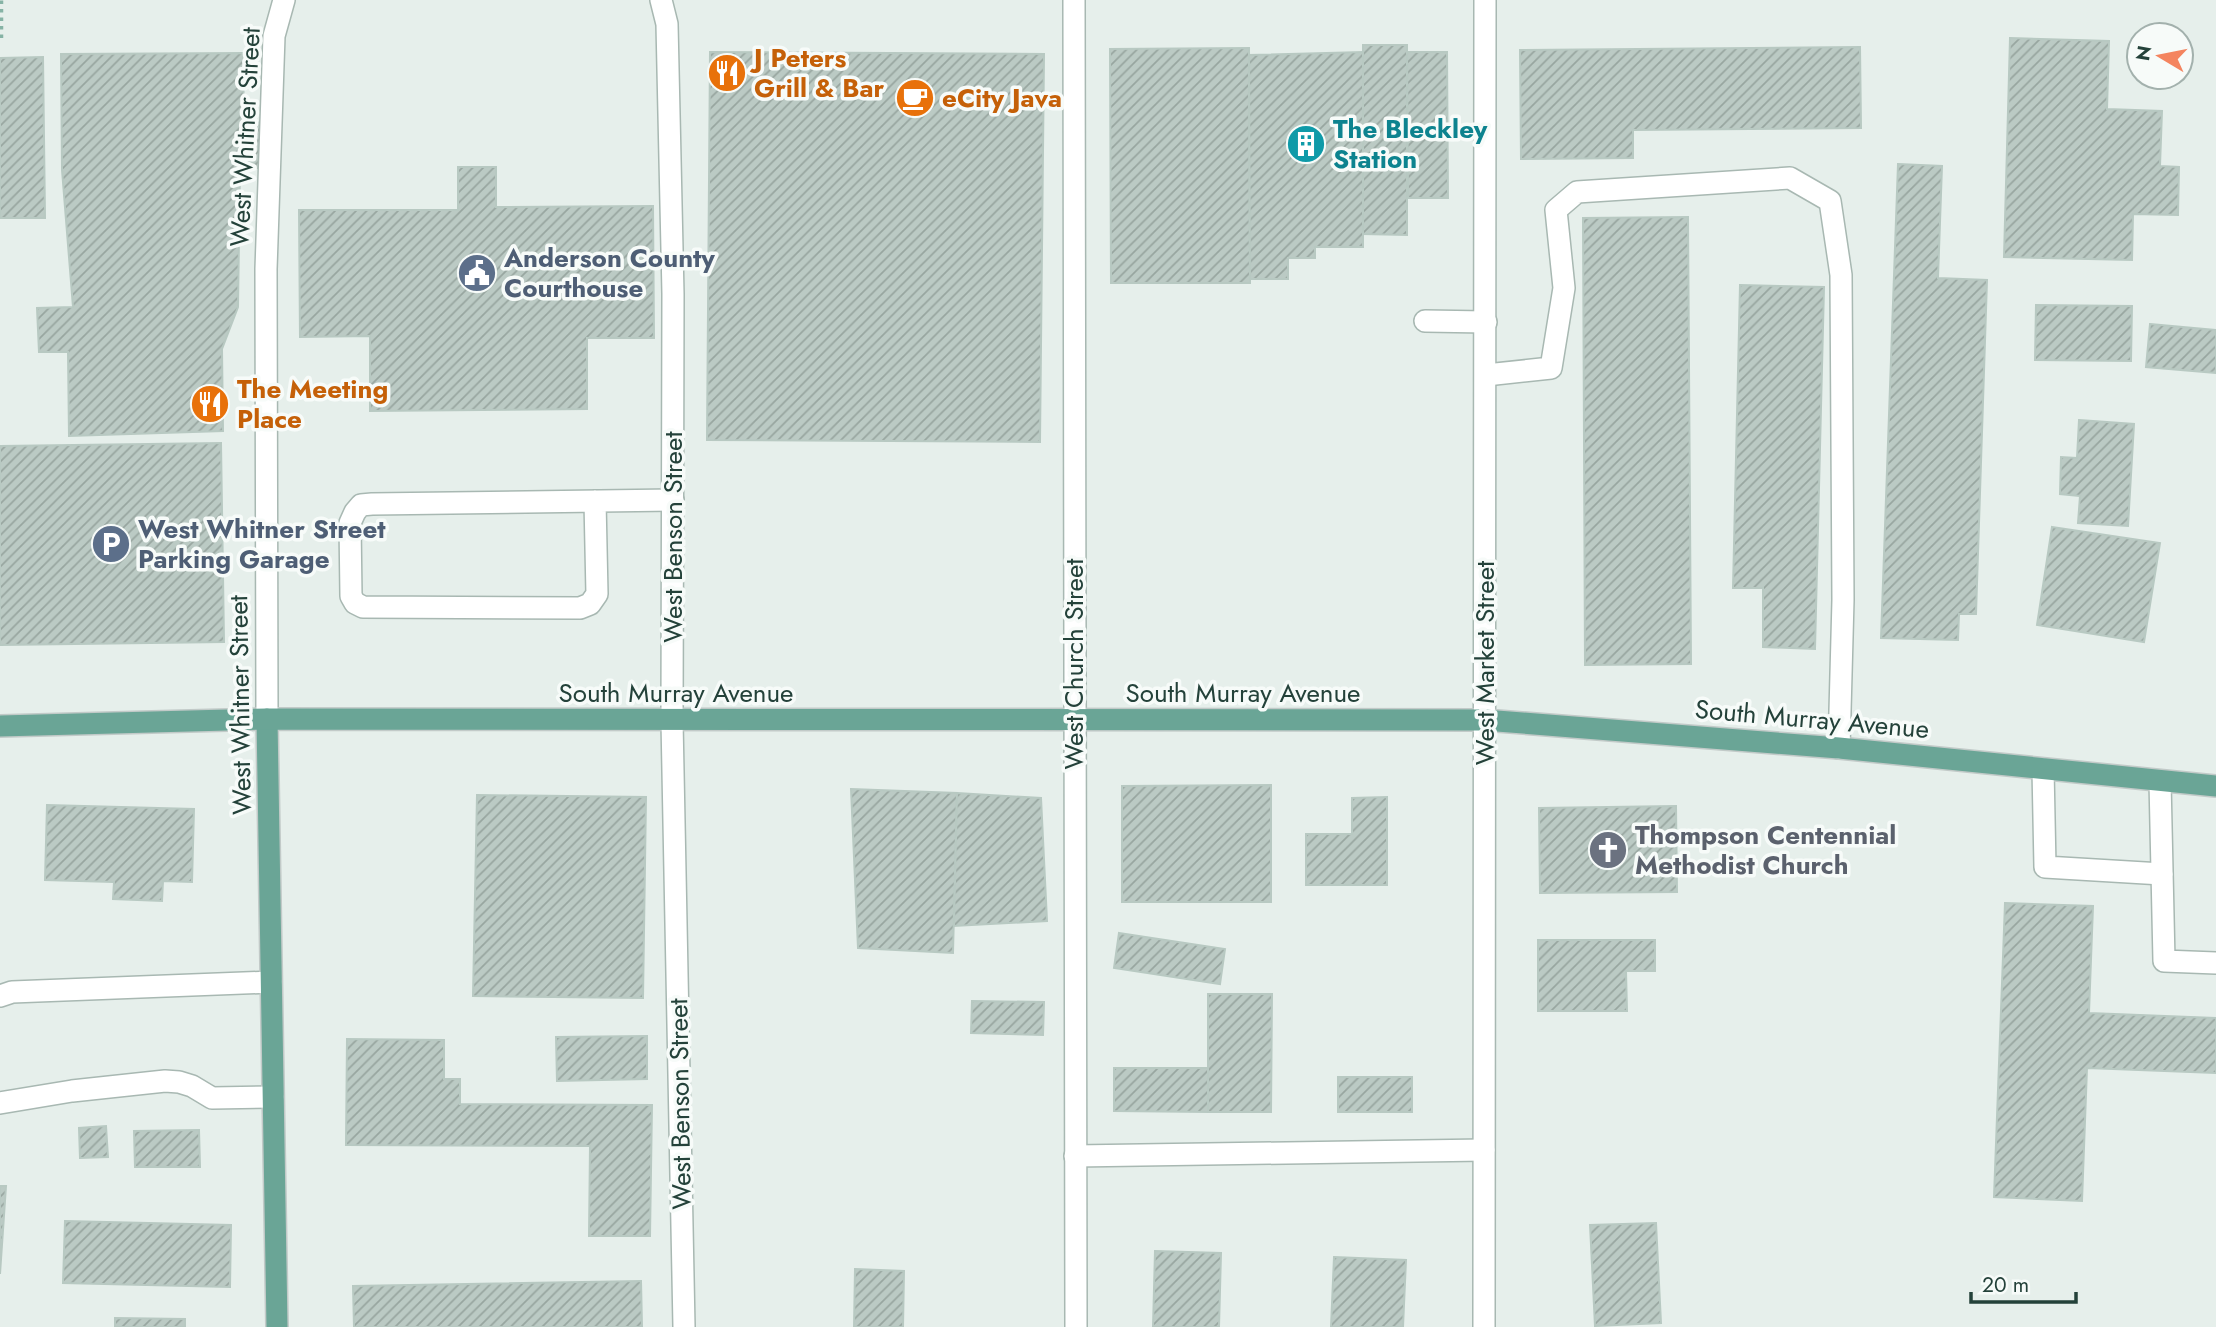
<svg xmlns="http://www.w3.org/2000/svg" width="2216" height="1327" font-family="Jost,sans-serif">
<style>
.building{fill:url(#building-hatch);stroke:#b8c9c2;stroke-width:2}
.lines{fill:none;stroke-linecap:round;stroke-linejoin:round}
.minor-casing{stroke:#a8b8b2;stroke-width:24}
.major-casing{stroke:#c2cac8;stroke-width:24}
.path{stroke:#86b3a5;stroke-width:4.5;stroke-dasharray:3.5 5;stroke-linecap:butt}
.minor{stroke:#fff;stroke-width:21}
.major{stroke:#6aa596;stroke-width:21}
.labels{text-anchor:middle;stroke-width:7;stroke-linejoin:round;paint-order:stroke}
.food-label{font-size:26px;font-weight:bold;fill:#c56008;stroke:#f7fbf9;text-anchor:start}
.culture-label{font-size:26px;font-weight:bold;fill:#0d838f;stroke:#f7fbf9;text-anchor:start}
.street-label{font-size:26px;fill:#24423a;stroke:#f7fbf9}
.service-label{font-size:26px;font-weight:bold;fill:#4e5e75;stroke:#f7fbf9;text-anchor:start}
.worship-label{font-size:26px;font-weight:bold;fill:#5b616d;stroke:#f7fbf9;text-anchor:start}
</style>
<defs>
<pattern id="building-hatch" width="6" height="6" patternUnits="userSpaceOnUse" patternTransform="scale(1.75)"><rect width="6" height="6" fill="#bbcac4"/><path d="M-1 1l2-2M0 6l6-6M5 7l2-2" fill="none" stroke="#98a6a0"/></pattern>
</defs>
<rect width="100%" height="100%" fill="#e6efeb"/>
<!-- building -->
<g class="building">
<path d="M2010 38 2109 41 2107 109 2162 111 2160 166 2179 167 2178 215 2133 214 2132 260 2004 257Z"/>
<path d="M1363 45H1407V235L1363 234Z"/>
<path d="M1860 47 1861 128 1633 130V158L1521 159 1520 50Z"/>
<path d="M1249 48 1250 283H1111L1110 49Z"/>
<path d="M710 52 1044 54 1040 442 707 440Z"/>
<path d="M1363 52V247H1315V258H1288V279H1250L1249 55Z"/>
<path d="M1407 52H1447L1448 198H1408Z"/>
<path d="M243 53 244 124 262 122V168H240L238 307 222 349 223 431 69 436 68 352H39L37 308 73 307 62 170 61 54Z"/>
<path d="M43 57 45 218H0V58Z"/>
<path d="M1898 164 1942 166 1938 278 1987 280 1976 614H1959L1958 640 1881 638Z"/>
<path d="M458 167H496V207L653 206 654 338H587V409L370 411V336L300 337 299 210H458Z"/>
<path d="M1688 217 1691 664 1585 665 1583 218Z"/>
<path d="M1740 285 1824 287 1815 649 1763 647V588H1733Z"/>
<path d="M2036 305 2132 306 2131 361 2035 360Z"/>
<path d="M2150 324 2216 330V373L2146 367Z"/>
<path d="M2079 420 2134 424 2128 526 2078 523 2080 496 2060 494 2061 457 2077 458Z"/>
<path d="M221 443 224 642 0 645V446Z"/>
<path d="M2052 527 2160 543 2144 642 2037 625Z"/>
<path d="M1271 785V902H1122V786Z"/>
<path d="M851 789 957 793 953 953 858 948Z"/>
<path d="M957 793 1041 798 1047 921 954 926Z"/>
<path d="M477 795 646 797 643 998 473 996Z"/>
<path d="M1387 797V885H1306V834H1352V798Z"/>
<path d="M47 805 194 809 192 882 163 881 162 901 113 899 114 882 45 880Z"/>
<path d="M1676 806 1677 892 1540 893 1539 808Z"/>
<path d="M2005 903 2093 906 2089 1013 2216 1018V1073L2087 1068 2082 1201 1994 1197Z"/>
<path d="M1119 933 1225 949 1220 984 1114 968Z"/>
<path d="M1538 940H1655V971H1626L1627 1011H1538Z"/>
<path d="M1208 994H1272L1271 1112H1208Z"/>
<path d="M972 1001 1044 1002 1043 1035 971 1033Z"/>
<path d="M647 1036V1079L557 1081 556 1037Z"/>
<path d="M347 1039 444 1040V1079H460V1104L652 1105 650 1236H589L590 1146 346 1145Z"/>
<path d="M1114 1068H1208V1112L1114 1111Z"/>
<rect x="1338" y="1077" width="74" height="35"/>
<path d="M106 1126 108 1157 80 1158 79 1128Z"/>
<path d="M199 1130 200 1167H135L134 1131Z"/>
<path d="M0 1186H6L0 1274Z"/>
<path d="M65 1221 231 1225 230 1287 63 1283Z"/>
<path d="M1656 1223 1661 1323 1595 1326 1590 1225Z"/>
<path d="M1155 1251 1221 1253 1219 1327H1153Z"/>
<path d="M1334 1257 1406 1260 1403 1327H1331Z"/>
<path d="M855 1269 904 1271 903 1327H854Z"/>
<path d="M641 1281 642 1327H354L353 1286Z"/>
<path d="M115 1318 185 1319V1327H115Z"/>
</g>
<g class="lines">
<!-- minor casing -->
<g class="minor-casing">
<g id="minor">
<path d="M661 0 667 24 673 294 672 721 684 1327"/>
<path d="M1074 0 1076 1327"/>
<path d="M1425 321 1486 322"/>
<path d="M1486 375 1551 368 1564 288 1556 210 1577 192 1790 178 1830 201 1841 275 1843 600 1839 748"/>
<path d="M595 501 597 594 590 604 580 608 363 607 355 603 351 596 350 523 355 512 361 505 372 504 673 500"/>
<path d="M267 719 266 269 274 36 284 0"/>
<path d="M2043 769 2045 867 2162 874"/>
<path d="M2160 781 2164 961 2216 963"/>
<path d="M0 996 12 992 271 982"/>
<path d="M0 1103 72 1091 165 1081 179 1082 192 1086 212 1098 273 1097"/>
<path d="M1075 1156 1484 1150"/>
<path d="M1484 1327 1485 0"/>
</g>
</g>
<!-- major casing -->
<g class="major-casing">
<g id="major">
<path d="M267 719 277 1327"/>
<path d="M0 726 267 719 1484 720 1839 748 2216 786"/>
</g>
</g>
<!-- path -->
<path class="path" d="M1 38V0"/>
<!-- minor -->
<use href="#minor" class="minor"/>
<!-- major -->
<use href="#major" class="major"/>
</g>
<!-- icons -->
<defs>
<g id="restaurant-disc" transform="scale(2.0125)"><circle r="9.5" fill="#e8710a" stroke="#f7fbf9"/><path d="M-5-6h1v4h1v-4h1v4h1v-4h1v5L-1.5 .5V6h-2V.5L-5-1ZM5-6V6H3V1.5H1.5Q1.5-4 5-6Z" fill="#fff"/></g>
<g id="cafe-disc" transform="scale(2.0125)"><circle r="9.5" fill="#e8710a" stroke="#f7fbf9"/><path d="M-5.5-4.5H6V0H3Q3 3.5 0 3.5H-2.5Q-5.5 3.5-5.5 0ZM3-3.2v2h1.7v-2ZM-6 4.5H4V6H-6Z" fill="#fff"/></g>
<g id="building-disc" transform="scale(2.0125)"><circle r="9.5" fill="#0f9aa8" stroke="#f7fbf9"/><path d="M-4-6H4V6H1V3H-1V6H-4ZM-2.5-4.3h1.7v1.8h-1.7ZM.8-4.3h1.7v1.8H.8ZM-2.5-1h1.7V.8h-1.7ZM.8-1h1.7V.8H.8Z" fill="#fff"/></g>
<g id="civic-disc" transform="scale(2.0125)"><circle r="9.5" fill="#5c6f8a" stroke="#f7fbf9"/><path d="M-.6-6.5H3V-4.5H.6V-3L4-1V1h2V6H-6V1h2V-1L-.6-3ZM-1.2 2.5V6h2.4V2.5Z" fill="#fff"/></g>
<g id="parking-disc" transform="scale(2.0125)"><circle r="9.5" fill="#5c6f8a" stroke="#f7fbf9"/><path d="M-3.5-5.5H1a3.5 3.5 0 0 1 0 7H-1V5.5H-3.5ZM-1-3.4V-.6H.8a1.4 1.4 0 0 0 0-2.8Z" fill="#fff"/></g>
<g id="church-disc" transform="scale(2.0125)"><circle r="9.5" fill="#6b7280" stroke="#f7fbf9"/><path d="M-1.2-6h2.4v3.5h3.3v2.4h-3.3V6h-2.4V-.1h-3.3v-2.4h3.3Z" fill="#fff"/></g>
</defs>
<g fill-rule="evenodd">
<use href="#restaurant-disc" x="727" y="73"/>
<use href="#cafe-disc" x="915" y="98"/>
<use href="#building-disc" x="1306" y="144"/>
<use href="#civic-disc" x="477" y="273"/>
<use href="#restaurant-disc" x="210" y="404"/>
<use href="#parking-disc" x="111" y="544"/>
<use href="#church-disc" x="1608" y="850"/>
</g>
<g class="labels">
<!-- food labels -->
<g class="food-label">
<text x="754" y="67">J Peters<tspan x="754" dy="30">Grill &amp; Bar</tspan></text>
<text x="942" y="107">eCity Java</text>
<text x="237" y="398">The Meeting<tspan x="237" dy="30">Place</tspan></text>
</g>
<!-- culture labels -->
<g class="culture-label">
<text x="1333" y="138">The Bleckley<tspan x="1333" dy="30">Station</tspan></text>
</g>
<!-- street labels -->
<g class="street-label">
<text transform="translate(245 137) rotate(-87)" y="9">West Whitner Street</text>
<text transform="translate(673 537) rotate(-90)" y="9">West Benson Street</text>
<text transform="translate(1485 663) rotate(-90)" y="9">West Market Street</text>
<text transform="translate(1074 664) rotate(-90)" y="9">West Church Street</text>
<text x="676" y="702">South Murray Avenue</text>
<text x="1243" y="702">South Murray Avenue</text>
<text transform="translate(240 705) rotate(-91)" y="9">West Whitner Street</text>
<text transform="translate(1812 719) rotate(5)" y="9">South Murray Avenue</text>
<text transform="translate(680 1104) rotate(-91)" y="9">West Benson Street</text>
</g>
<!-- service labels -->
<g class="service-label">
<text x="504" y="267">Anderson County<tspan x="504" dy="30">Courthouse</tspan></text>
<text x="138" y="538">West Whitner Street<tspan x="138" dy="30">Parking Garage</tspan></text>
</g>
<!-- worship labels -->
<g class="worship-label">
<text x="1635" y="844">Thompson Centennial<tspan x="1635" dy="30">Methodist Church</tspan></text>
</g>
</g>
<!-- north arrow -->
<g transform="translate(2160 56) rotate(280)"><circle r="33" fill="#f7fbf9" stroke="#a3b1ad" stroke-width="2"/>
<path d="M0-5L12 26L0 18L-12 26Z" fill="#f4845f"/>
<text y="-10" font-size="19" font-weight="bold" text-anchor="middle" fill="#24423a">N</text>
</g>
<!-- scale -->
<path d="M1971 1292v10h105v-10" fill="none" stroke="#24423a" stroke-width="3.5"/>
<text x="1982" y="1292" font-size="21" fill="#24423a" stroke="#f7fbf9" stroke-width="5" paint-order="stroke">20 m</text>
</svg>
